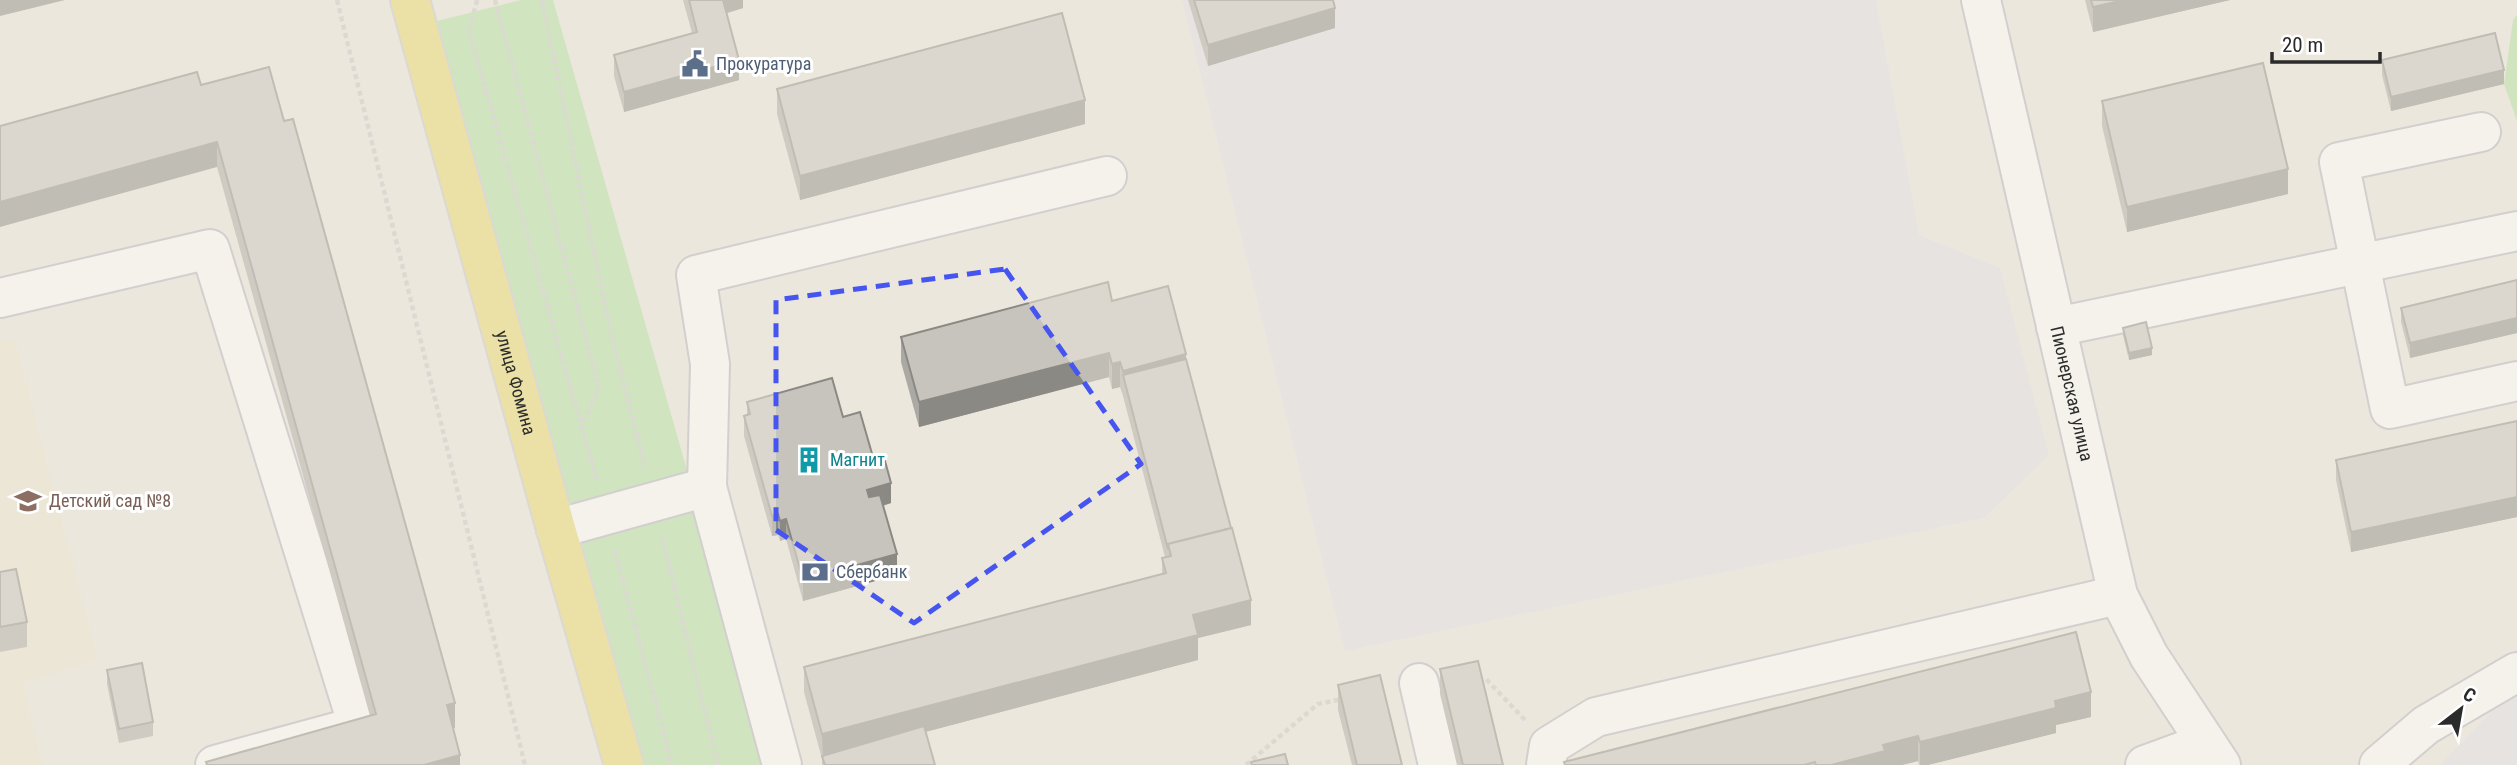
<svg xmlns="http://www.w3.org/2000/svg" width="2517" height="765" font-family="'Roboto Condensed',sans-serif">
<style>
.industrial{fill:#e0dee5}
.education{fill:#ece5ce}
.green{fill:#addf9d}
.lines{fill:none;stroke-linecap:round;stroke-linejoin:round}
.minor-casing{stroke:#b1b2bd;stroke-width:42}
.major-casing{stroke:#c8c8c8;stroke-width:42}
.path{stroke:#c8c8c8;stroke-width:4.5;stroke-dasharray:5 3.5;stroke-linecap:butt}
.minor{stroke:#fff;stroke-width:38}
.major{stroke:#e9d765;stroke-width:38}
.wall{fill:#aba9a3}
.shaded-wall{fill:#8b8984}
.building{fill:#c7c4bd;stroke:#8b8984;stroke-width:2}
.marked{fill:none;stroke:#4655f0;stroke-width:5;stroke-dasharray:14 9;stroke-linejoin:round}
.labels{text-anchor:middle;stroke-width:6;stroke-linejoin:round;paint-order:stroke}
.service-label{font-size:18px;fill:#4e5e75;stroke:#fff;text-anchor:start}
.street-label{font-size:18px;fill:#2b2b2b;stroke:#fff}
.culture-label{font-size:18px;fill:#0d838f;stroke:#fff;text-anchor:start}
.education-label{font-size:18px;fill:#785e54;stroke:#fff;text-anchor:start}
</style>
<rect width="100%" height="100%" fill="#ece7dd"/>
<!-- industrial -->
<g class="industrial">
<path d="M1182 0H1876L1919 235 2000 268 2049 455 1984 518 1345 651Z"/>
<path d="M2517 685V765H2440Z"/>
</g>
<!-- education -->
<path class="education" d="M15 339 98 660 23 683 43 765H0V342Z"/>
<!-- green -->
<g class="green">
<path d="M521 0H553L771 765H639L437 21Z"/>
<path d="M2517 15V121L2504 84 2513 20Z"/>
</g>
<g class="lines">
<!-- minor casing -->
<g class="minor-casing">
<g id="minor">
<path id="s1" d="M1981 0 2118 595 2149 656 2221 765"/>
<path d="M2481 132 2339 162 2390 409 2517 381"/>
<path d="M0 298 210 249 358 726 215 765"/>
<path d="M2056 327 2517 231"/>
<path d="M556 529 707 487"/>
<path d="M1419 683 1438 765"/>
<path d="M782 765 707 487 710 364 696 275 1107 176"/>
<path d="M1546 765 1549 746 1596 717 2118 595"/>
<path d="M2145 765 2205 743"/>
<path d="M2379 765 2426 725 2517 672"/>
</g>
</g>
<!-- major casing -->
<g class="major-casing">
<g id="major">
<path id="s2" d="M410 0 556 529 624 765"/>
</g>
</g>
<!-- path -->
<g class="path">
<path d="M337 0 525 765"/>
<path d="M477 0 469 31 597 481"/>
<path d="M495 0 599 387 582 425"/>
<path d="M542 0 609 325 645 467"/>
<path d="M662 537 718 765"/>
<path d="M615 550 672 765"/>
<path d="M1478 679H1486L1525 720"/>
<path d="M1246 765 1318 704 1342 699"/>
</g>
<!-- minor -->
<use href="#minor" class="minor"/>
<!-- major -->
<use href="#major" class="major"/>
</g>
<!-- wall -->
<g class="wall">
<path d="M683 0H743V8L726 13 739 80 624 112 614 76V55L692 33Z"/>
<path d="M1188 0H1333L1335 28 1208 66Z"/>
<path d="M2085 0H2230L2093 32Z"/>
<path d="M2382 60 2504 84 2391 111 2382 75Z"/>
<path d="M201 85 455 728 453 729 460 765H206V762L370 716 217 167Z"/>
<path d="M777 89 1085 124 800 200 777 114Z"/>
<path d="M2102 101 2288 194 2127 232 2102 126Z"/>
<path d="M2517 280V333L2410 358 2401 322V308Z"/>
<path d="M1112 301 1186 359 1251 625 1198 638V660L925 732 935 765H822V759L804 692V667L1162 574V558L1165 557 1123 396 1120 387 1112 389 1109 377 919 427 901 362V337Z"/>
<path d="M2123 328 2152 355 2129 360 2123 335Z"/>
<path d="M747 402 843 417 875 464 891 503 883 506 897 575 803 601 786 539 780 541 778 535 772 536 744 436V416L747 415Z"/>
<path d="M2517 421V517L2351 552 2336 480V460Z"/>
<path d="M0 572 27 622V647L0 652Z"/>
<path d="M1440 669 1503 765H1457L1440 694Z"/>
<path d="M107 670 153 722V736L119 743 107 684Z"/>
<path d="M1338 685 1402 765H1352L1338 710Z"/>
<path d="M2091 717 2056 725V733L1928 765H1919L1918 761 1902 765H1564V762Z"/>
</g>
<!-- shaded-wall -->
<g class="shaded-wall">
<path d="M0 0H65L0 16Z"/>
<path d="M721 0H743V8L721 15Z"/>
<path d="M2124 0H2230L2093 32V7Z"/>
<path d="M1335 8V28L1208 66V45Z"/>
<path d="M739 60V80L624 112V92Z"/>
<path d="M2504 70V84L2391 111V97Z"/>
<path d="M1085 100V124L800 200V176Z"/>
<path d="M217 142V167L0 227V202Z"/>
<path d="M2288 169V194L2127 232V207Z"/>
<path d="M2517 318V333L2410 358V343Z"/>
<path d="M2152 348V355L2129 360V353Z"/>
<path d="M1109 353V377L919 427V402Z"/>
<path d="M1186 354V379L1123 375V371Z"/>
<path d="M1120 362V387L1112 389V364Z"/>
<path d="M891 483V503L867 510V490Z"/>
<path d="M2517 497V517L2351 552V532Z"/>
<path d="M778 514V535L772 536V516Z"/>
<path d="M786 519V539L780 541V521Z"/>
<path d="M897 554V575L803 601V580Z"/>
<path d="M1251 600V625L1198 638V660L823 759 822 734 1193 615Z"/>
<path d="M2091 692V717L2056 725V733L1928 765H1920V742L2055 701Z"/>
<path d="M455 703V728L447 730V705Z"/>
<path d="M1918 736V761L1902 765H1831L1883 745Z"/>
<path d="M460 755V765H424Z"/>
</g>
<!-- building -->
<g class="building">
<path d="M689 0H723L739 60 624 92 614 55 697 32Z"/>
<path d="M1194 0H1333L1335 8 1208 45Z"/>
<path d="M2091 0H2124L2093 7Z"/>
<path d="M1062 13 1085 100 800 176 777 89Z"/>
<path d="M2495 33 2504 70 2391 97 2382 60Z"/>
<path d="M2263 63 2288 169 2127 207 2102 101Z"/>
<path d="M269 67 284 121 293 119 455 703 447 705 460 755 424 765H207L206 762 376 714 217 142 0 202V126L197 72 201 85Z"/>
<path d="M2517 280V318L2410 343 2401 308Z"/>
<path d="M1108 282 1112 301 1168 286 1186 354 1123 371 1120 362 1112 364 1109 353 919 402 901 337Z"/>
<path d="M2146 322 2152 348 2129 353 2123 328Z"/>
<path d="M1186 359 1231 528 1168 544V549L1123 375Z"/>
<path d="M832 378 843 417 860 412 875 464 885 461 891 483 867 490 869 497 880 495 897 554 803 580 786 519 780 521 778 514 772 516 744 416 750 414 747 402Z"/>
<path d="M2517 421V497L2351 532 2336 460Z"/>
<path d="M1232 528 1251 600 1193 615 1198 635 822 734 804 667 1166 573 1162 558 1171 556 1168 544Z"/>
<path d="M16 569 27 622 0 627V572Z"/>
<path d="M2076 632 2091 692 2055 701 2056 708 1920 742 1918 736 1883 745 1885 751 1831 765H1816L1815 762 1804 765H1565L1564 762Z"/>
<path d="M1478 661 1503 765H1463L1440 669Z"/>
<path d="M142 663 153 722 119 729 107 670Z"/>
<path d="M1380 675 1402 765H1357L1338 685Z"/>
<path d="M924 726 935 765H825L822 756Z"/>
<path d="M1285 754 1288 765H1252L1251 762Z"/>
</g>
<!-- marked area -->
<path d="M0 0H2517V765H0ZM1005 269 1141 464 914 623 776 530V300Z" fill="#ece7dd" fill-opacity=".55" fill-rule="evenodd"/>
<path class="marked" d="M1005 269 1141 464 914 623 776 530V300Z"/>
<!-- icons -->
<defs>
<g id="civic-bare" transform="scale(2.1)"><path d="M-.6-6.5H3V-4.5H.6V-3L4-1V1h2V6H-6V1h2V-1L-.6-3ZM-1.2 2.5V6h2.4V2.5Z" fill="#5c6f8a" stroke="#fff" stroke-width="2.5" paint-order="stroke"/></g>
<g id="building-bare" transform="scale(2.1)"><path d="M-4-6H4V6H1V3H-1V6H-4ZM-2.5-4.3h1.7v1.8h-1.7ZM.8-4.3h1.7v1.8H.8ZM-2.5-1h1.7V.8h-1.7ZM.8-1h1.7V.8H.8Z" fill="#0f9aa8" stroke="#fff" stroke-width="2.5" paint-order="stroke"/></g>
<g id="school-bare" transform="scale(2.1)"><path d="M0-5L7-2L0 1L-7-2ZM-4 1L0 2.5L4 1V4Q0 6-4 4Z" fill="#8d6e63" stroke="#fff" stroke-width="2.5" paint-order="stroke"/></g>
<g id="bank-bare" transform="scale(2.1)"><path d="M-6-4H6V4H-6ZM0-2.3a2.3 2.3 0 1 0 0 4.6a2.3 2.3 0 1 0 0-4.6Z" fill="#5c6f8a" stroke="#fff" stroke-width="2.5" paint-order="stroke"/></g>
</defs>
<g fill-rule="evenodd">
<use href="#civic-bare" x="695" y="64"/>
<use href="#building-bare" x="809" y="460"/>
<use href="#school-bare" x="28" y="501"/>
<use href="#bank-bare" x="815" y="572"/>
</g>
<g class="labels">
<!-- service labels -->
<g class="service-label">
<text x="716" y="70">Прокуратура</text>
<text x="836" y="578">Сбербанк</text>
</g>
<!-- street labels -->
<g class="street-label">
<text dy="6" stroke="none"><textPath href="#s2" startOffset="397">улица Фомина</textPath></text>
<text dy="6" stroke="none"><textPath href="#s1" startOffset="404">Пионерская улица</textPath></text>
</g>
<!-- culture labels -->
<g class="culture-label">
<text x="830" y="466">Магнит</text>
</g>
<!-- education labels -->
<g class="education-label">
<text x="49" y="507">Детский сад №8</text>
</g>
</g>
<!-- north arrow -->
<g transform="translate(2461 709) rotate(31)" stroke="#ffffff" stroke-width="5" paint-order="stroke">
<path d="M0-5L12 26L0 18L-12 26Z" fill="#2b2b2b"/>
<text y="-10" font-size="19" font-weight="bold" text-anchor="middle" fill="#2b2b2b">С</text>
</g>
<!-- scale -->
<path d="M2272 52v10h108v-10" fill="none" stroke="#2b2b2b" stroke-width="3.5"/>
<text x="2282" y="52" font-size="21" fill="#2b2b2b" stroke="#ffffff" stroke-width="5" paint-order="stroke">20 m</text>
</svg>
